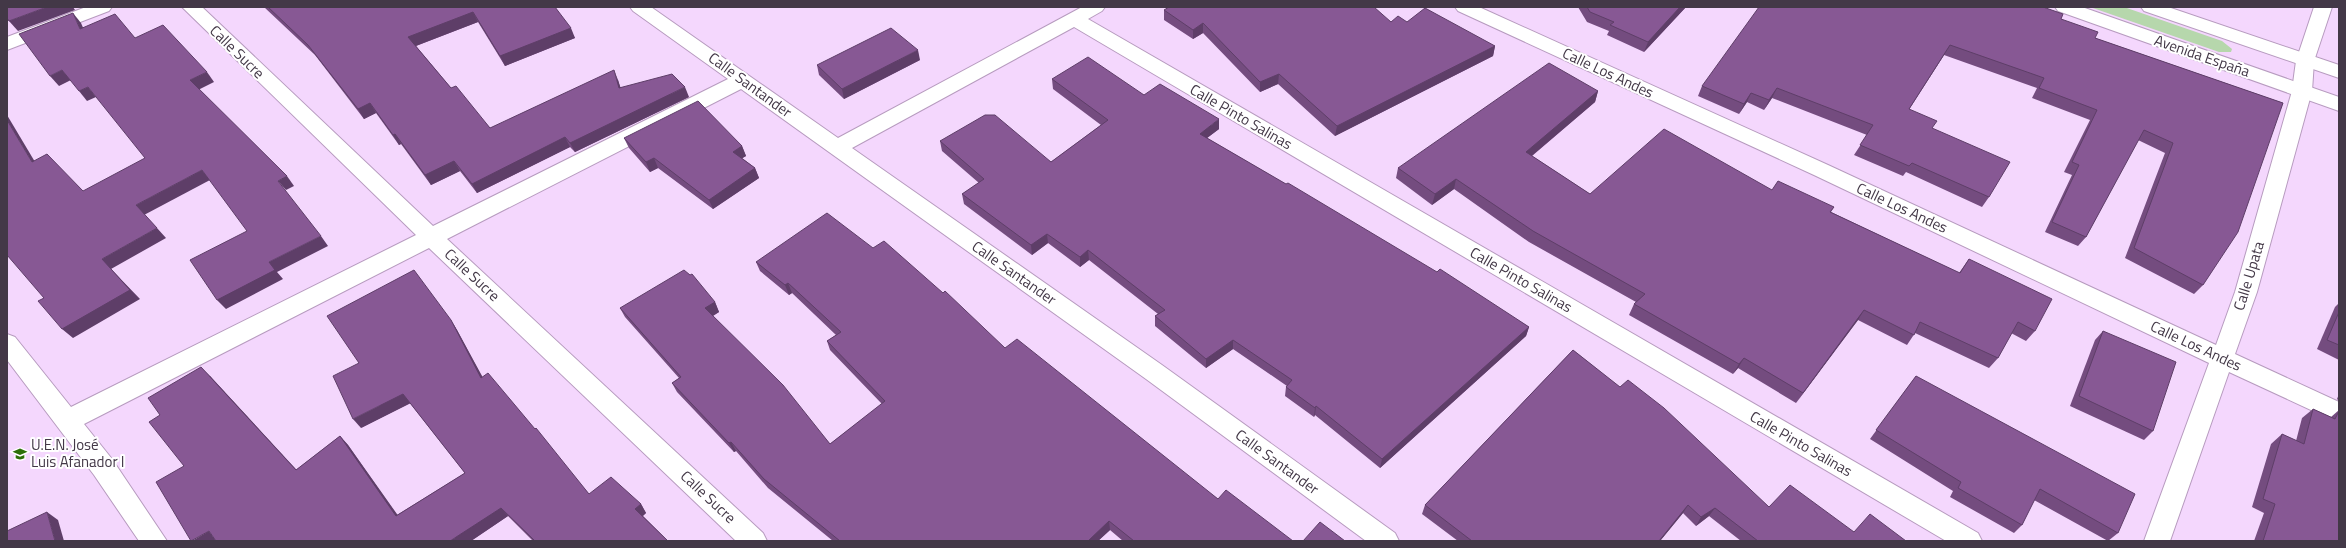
<svg xmlns="http://www.w3.org/2000/svg" width="2346" height="548" font-family="'Titillium Web',sans-serif">
<style>
.green{fill:#b6d7ac}
.lines{fill:none;stroke-linecap:round;stroke-linejoin:round}
.minor-casing{stroke:#b79bbf;stroke-width:2}
.secondary-casing{stroke:#b79bbf;stroke-width:2}
.minor{fill:#fff;fill-rule:evenodd}
.secondary{fill:#fff;fill-rule:evenodd}
.wall{fill:#744c7f}
.shaded-wall{fill:#5e3e68}
.building{fill:#875894;stroke:#5e3e68}
.labels{text-anchor:middle;stroke-width:4;stroke-linejoin:round;paint-order:stroke}
.street-label{font-size:15px;fill:#433847;stroke:#fff}
.poi-label{font-size:15px;fill:#433847;stroke:#fff;text-anchor:start}
</style>
<rect width="100%" height="100%" fill="#f4d7fd"/>
<!-- green -->
<path class="green" d="M2090 7H2124L2222 41 2232 49 2231 52H2219Z"/>
<g class="lines">
<!-- minor casing -->
<g class="minor-casing">
<g id="minor">
<path d="M86 7H112L109 11 7 50V37Z"/>
<path d="M182 7H202L433 226 728 79 633 11 630 7H651L838 138 1082 7H1105L1102 11 1088 19 1978 533 1982 541H1946L1074 27 852 148 1162 365 1395 533 1399 541H1366L1146 379 741 89 447 239 763 533 767 541H736L429 248 84 424 112 459 167 541H139L94 475 7 360V334L15 337 71 407 416 235Z"/>
<path d="M1455 7H1479L1828 165 2216 345 2235 292 2292 91 2296 61 2314 7H2332L2314 61 2312 91 2257 292 2235 354 2339 402V423L2229 372 2170 541H2144L2209 363 1814 175 1458 11Z"/>
</g>
</g>
<!-- secondary casing -->
<g class="secondary-casing">
<g id="secondary">
<path d="M2055 7H2082L2339 97V111L2058 11Z"/>
<path d="M2141 7H2168L2339 65V78L2144 11Z"/>
</g>
</g>
<!-- minor -->
<use href="#minor" class="minor"/>
<!-- secondary -->
<use href="#secondary" class="secondary"/>
</g>
<!-- wall -->
<g class="wall">
<path d="M264 7H555L575 38 505 66 478 22 416 46 451 88 490 128 618 80 620 87 689 97 575 152 570 147 477 193 460 171 431 185 401 144 399 145 376 113 364 119 315 55Z"/>
<path d="M1578 7H1686L1644 52 1607 35 1609 31 1587 22Z"/>
<path d="M1164 10 1391 22H1407L1495 46 1493 56 1335 136 1278 84 1260 92 1203 33 1193 39 1164 20Z"/>
<path d="M2061 19 2095 38 2283 103 2203 285 2194 294 2125 258 2165 153 2138 140 2086 237 2078 246 2045 232 2072 175 2064 172 2090 120 2032 98 2037 88 1944 55 1909 109 1932 128 1989 197 1982 207 1906 172 1903 176 1854 155 1867 135 1772 98 1764 110 1747 102 1739 114 1698 96 1702 86Z"/>
<path d="M920 60 844 99 819 75 817 65Z"/>
<path d="M1052 79 1144 95 1219 129 1207 138 1529 327 1526 336 1380 468 1315 415 1314 417 1285 396 1286 387 1287 386 1233 349 1206 368 1155 326V316L1158 314 1089 260 1080 267 1048 243 1032 255 964 204 962 194 979 183 942 151 940 141 1051 162 1101 125 1053 89Z"/>
<path d="M1598 91 1595 102 1532 156 1590 194 1772 190 1834 207 1831 212 1959 273 1969 259 2035 331 2026 341 2011 333 1998 358 1989 368 1915 333 1907 345 1858 320 1796 403 1738 368 1733 374 1629 315 1634 304 1636 302 1529 242 1454 189 1432 205 1396 178 1398 168Z"/>
<path d="M624 138 742 146 746 156 742 158 755 168 759 178 713 209 658 168 650 172 629 148Z"/>
<path d="M756 262 1005 348 1218 499 1293 541H1123L1110 530 1098 541H833L768 488 736 451 734 452 677 392 672 383 679 378 625 317 620 308 715 302 719 312 713 316 830 444 882 404 830 350 827 341 836 335 792 293 789 295 760 271Z"/>
<path d="M2339 303V360L2317 349 2335 307Z"/>
<path d="M451 320 457 330 482 377 589 494 641 504 646 513 643 516 668 541H533L508 516 471 541 184 466 160 415 210 376 296 470 340 436 348 445 397 515 465 473 410 403 361 428Z"/>
<path d="M2103 331 2153 431 2144 440 2070 406 2095 340Z"/>
<path d="M1573 350 1769 507 1854 532 1906 541H1741L1709 516 1696 526 1683 513 1660 541H1458L1422 514 1425 505Z"/>
<path d="M1916 376 2118 533 2108 541 2034 500 2022 525 2014 533 1950 497 1953 491 1870 439Z"/>
<path d="M2339 394V401L2337 399Z"/>
<path d="M2313 409 2331 417 2339 410V541H2254L2264 513 2252 507 2271 444 2282 434 2296 441 2302 418Z"/>
</g>
<!-- shaded-wall -->
<g class="shaded-wall">
<path d="M47 7H73L75 10 18 31 9 21Z"/>
<path d="M1680 7H1686L1644 52 1648 42Z"/>
<path d="M473 12 478 22 413 47 408 37Z"/>
<path d="M73 13 81 23 88 39 80 29Z"/>
<path d="M1203 23V33L1193 39V30Z"/>
<path d="M571 28 575 38 505 66 500 56Z"/>
<path d="M1950 45 1944 55 1903 119 1909 109Z"/>
<path d="M1495 46 1493 56 1335 136 1337 126Z"/>
<path d="M918 50 920 60 844 99 842 89Z"/>
<path d="M62 70 71 80 59 86 50 76Z"/>
<path d="M614 70 618 80 624 98 619 88Z"/>
<path d="M207 72 214 82 198 90 190 80Z"/>
<path d="M1279 74 1278 84 1260 92V82Z"/>
<path d="M88 87 96 97 87 101 79 91Z"/>
<path d="M685 87 689 97 575 152 570 143Z"/>
<path d="M1777 88 1772 98 1764 110 1769 100Z"/>
<path d="M1598 91 1595 102 1523 163 1526 152Z"/>
<path d="M1751 93 1747 102 1739 114 1744 104Z"/>
<path d="M370 103 376 113 364 119 358 109Z"/>
<path d="M7 115 41 172 32 162 7 120Z"/>
<path d="M1219 119V129L1199 144 1200 134Z"/>
<path d="M395 134 401 144 399 145 393 135Z"/>
<path d="M565 137 570 147 477 193 472 184Z"/>
<path d="M742 146 746 156 736 162 733 152Z"/>
<path d="M654 158 658 168 650 172 646 162Z"/>
<path d="M454 161 460 171 431 185 425 175Z"/>
<path d="M755 168 759 178 713 209 709 200Z"/>
<path d="M202 170 210 180 144 215 136 205Z"/>
<path d="M287 176 294 186 286 190 278 181Z"/>
<path d="M1456 179 1454 189 1432 205 1435 194Z"/>
<path d="M157 228 166 238 111 269 140 299 73 338 62 329 102 259Z"/>
<path d="M1047 234 1048 243 1032 255 1031 245Z"/>
<path d="M321 236 328 246 277 272 283 279 226 309 217 300 269 262Z"/>
<path d="M1088 250 1089 260 1080 267V257Z"/>
<path d="M788 283 792 293 789 295 785 285Z"/>
<path d="M715 302 719 312 709 318 705 308Z"/>
<path d="M1864 310 1858 320 1796 403 1803 393Z"/>
<path d="M451 320 457 330 488 387 481 378Z"/>
<path d="M1529 327 1526 336 1380 468 1382 459Z"/>
<path d="M1233 340V349L1206 368V359Z"/>
<path d="M1744 358 1738 368 1733 374 1739 364Z"/>
<path d="M201 367 210 376 305 479 296 470Z"/>
<path d="M403 394 411 403 361 428 353 419Z"/>
<path d="M1316 406 1315 415 1314 417 1315 408Z"/>
<path d="M340 436 348 445 404 524 396 516Z"/>
<path d="M731 442 736 451 734 452 729 443Z"/>
<path d="M641 504 646 513 641 517 635 509Z"/>
<path d="M1688 505 1683 513 1660 541H1659Z"/>
<path d="M501 508 508 516 471 541H450Z"/>
<path d="M1715 508 1709 516 1696 526 1701 517Z"/>
<path d="M47 512 58 520 64 541H55Z"/>
<path d="M1109 521 1110 530 1098 541H1088Z"/>
<path d="M209 531 216 541H192Z"/>
</g>
<!-- building -->
<g class="building">
<path d="M7 7H47L9 21 7 18Z"/>
<path d="M268 7H555L571 28 500 56 473 12 408 37 451 88 456 86 490 128 614 70 619 88 672 74 685 87 570 143 565 137 472 184 454 161 425 175 395 134 393 135 370 103 358 109 308 45Z"/>
<path d="M1169 7H1374L1391 22 1398 16 1407 22 1425 8 1495 46 1337 126 1279 74 1260 82 1203 23 1193 30 1164 10Z"/>
<path d="M1587 7H1680L1648 42 1610 25 1614 22 1590 12Z"/>
<path d="M1759 7H2043L2063 14 2061 19 2098 32 2095 38 2283 103 2238 232 2203 285 2134 248 2173 143 2144 130 2086 237 2052 222 2079 165 2072 162 2097 110 2039 88 2044 78 1950 45 1909 109 1937 121 1932 128 2010 162 1989 197 1912 163 1909 166 1860 145 1873 125 1777 88 1769 100 1751 93 1744 104 1702 86Z"/>
<path d="M73 13 80 29 115 14 135 38 163 25 207 72 190 80 287 176 278 181 321 236 269 262 275 270 217 300 190 260 247 231 202 170 136 205 157 228 102 259 130 290 62 329 38 301 44 298 7 255V120L32 162 47 154 83 191 145 158 88 87 79 91 62 70 50 76 19 34Z"/>
<path d="M891 28 918 50 842 89 817 65Z"/>
<path d="M1088 57 1144 95 1160 84 1219 119 1200 134 1286 184 1288 183 1437 272 1440 269 1529 327 1382 459 1316 406 1315 408 1286 387 1292 380 1233 340 1206 359 1155 316 1165 310 1088 250 1080 257 1047 234 1031 245 962 194 984 179 940 141 985 115H995L1051 162 1108 120 1052 79Z"/>
<path d="M1549 63 1598 91 1526 152 1590 194 1664 129 1772 190 1778 181 1834 207 1830 212 1960 273 1969 259 2052 299 2035 331 2018 322 1998 358 1920 322 1914 335 1864 310 1803 393 1744 358 1739 364 1634 304 1645 294 1533 231 1456 179 1435 194 1398 168Z"/>
<path d="M698 101 742 146 733 152 755 168 709 200 654 158 646 162 624 138Z"/>
<path d="M827 213 873 248 884 241 943 293 945 291 1005 348 1017 339 1218 499 1226 490 1293 541H1134L1109 521 1088 541H840L764 479 731 442 729 443 672 383 681 377 620 308 684 270 690 275 692 274 715 302 705 308 783 385 830 444 885 401 827 341 841 332 788 283 785 285 756 262Z"/>
<path d="M414 270 451 320 481 378 488 373 535 429 536 428 589 494 611 477 641 504 635 509 668 541H535L501 508 450 541H216L209 531 191 541 156 482 184 466 149 422 160 415 148 398 201 367 296 470 340 436 396 516 465 473 403 394 353 419 333 376 359 363 327 316Z"/>
<path d="M2339 312V345L2327 340Z"/>
<path d="M2103 331 2176 362 2153 431 2079 396Z"/>
<path d="M1573 350 1620 387 1628 380 1664 408 1769 507 1790 485 1854 532 1870 514 1906 541H1758L1715 508 1701 517 1688 505 1659 541H1472L1425 505Z"/>
<path d="M1916 376 2135 494 2118 533 2040 489 2022 525 1958 488 1961 482 1876 430Z"/>
<path d="M2313 409 2335 419 2339 411V541H2263L2275 504 2263 499 2282 434 2304 444Z"/>
<path d="M47 512 55 541H7V531Z"/>
<path d="M1320 522 1345 541H1303Z"/>
</g>
<!-- icons -->
<defs>
<g id="school-bare" transform="scale(1.08)"><path d="M0-5L7-2L0 1L-7-2ZM-4 1L0 2.5L4 1V4Q0 6-4 4Z" fill="#2c6f08" stroke="#fff" stroke-width="2.5" paint-order="stroke"/></g>
</defs>
<g fill-rule="evenodd">
<use href="#school-bare" x="20" y="454"/>
</g>
<g class="labels">
<!-- street labels -->
<g class="street-label">
<text transform="translate(237 52) rotate(44)" y="5">Calle Sucre</text>
<text transform="translate(2202 56) rotate(19)" y="5">Avenida España</text>
<text transform="translate(1608 73) rotate(25)" y="5">Calle Los Andes</text>
<text transform="translate(750 85) rotate(36)" y="5">Calle Santander</text>
<text transform="translate(1241 117) rotate(30)" y="5">Calle Pinto Salinas</text>
<text transform="translate(1902 208) rotate(25)" y="5">Calle Los Andes</text>
<text transform="translate(1014 273) rotate(35)" y="5">Calle Santander</text>
<text transform="translate(472 275) rotate(43)" y="5">Calle Sucre</text>
<text transform="translate(2249 276) rotate(-73)" y="5">Calle Upata</text>
<text transform="translate(1521 280) rotate(30)" y="5">Calle Pinto Salinas</text>
<text transform="translate(2196 346) rotate(25)" y="5">Calle Los Andes</text>
<text transform="translate(1801 444) rotate(30)" y="5">Calle Pinto Salinas</text>
<text transform="translate(1277 462) rotate(36)" y="5">Calle Santander</text>
<text transform="translate(708 497) rotate(43)" y="5">Calle Sucre</text>
</g>
<!-- poi labels -->
<g class="poi-label">
<text x="31" y="450">U.E.N. José<tspan x="31" dy="17">Luis Afanador I</tspan></text>
</g>
</g>
<!-- border -->
<rect width="2346" height="548" fill="none" stroke="#433847" stroke-width="16"/>
</svg>
